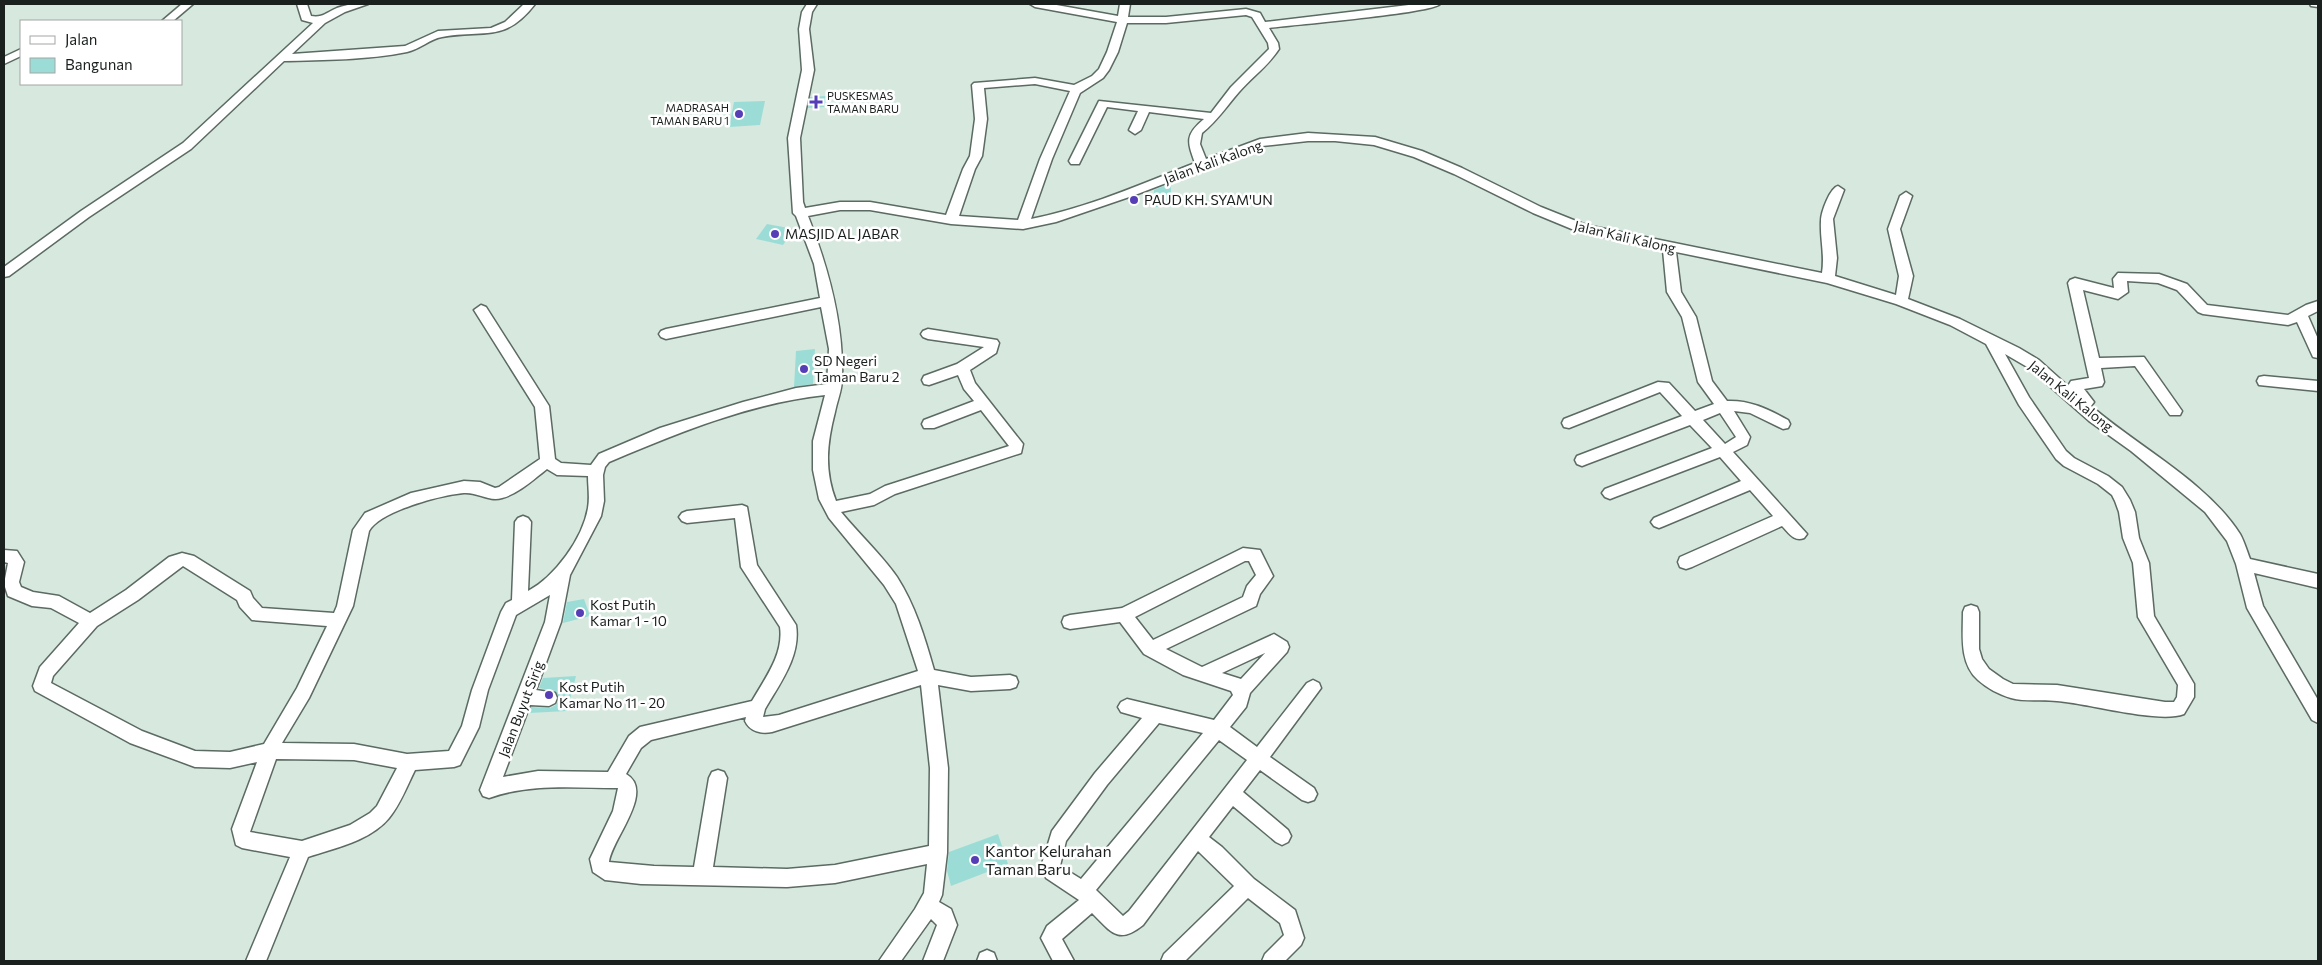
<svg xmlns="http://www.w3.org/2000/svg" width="2322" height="965" font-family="Commissioner,sans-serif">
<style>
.building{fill:#9bddd6}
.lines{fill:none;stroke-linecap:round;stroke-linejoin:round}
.minor-casing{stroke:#5b6a62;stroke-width:3}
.minor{fill:#fff;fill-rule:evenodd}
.poi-dot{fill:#553eb6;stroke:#fff;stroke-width:2}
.labels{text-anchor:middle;stroke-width:5;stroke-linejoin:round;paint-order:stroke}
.far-poi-label{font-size:11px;fill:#1a201d;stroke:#fff;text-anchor:start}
.street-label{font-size:14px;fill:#1a201d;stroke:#fff}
.poi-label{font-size:14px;fill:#1a201d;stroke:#fff;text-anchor:start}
.near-poi-label{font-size:16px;fill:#1a201d;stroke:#fff;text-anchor:start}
</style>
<rect width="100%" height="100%" fill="#d7e8df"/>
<!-- building -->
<g class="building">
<path d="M826 96 824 107 808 108 810 97Z"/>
<path d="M765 101 760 125 729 127 734 102Z"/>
<path d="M1169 184H1171V207H1154V190Z"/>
<path d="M767 224 794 229 783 245 756 239Z"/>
<path d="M815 349 813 384 794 387 796 351Z"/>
<path d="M584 599 590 616 563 623 567 602Z"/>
<path d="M576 676 567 711 529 713 531 707 550 708 556 705 559 699 555 691 539 688 543 678Z"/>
<path d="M998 834 1008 864 951 886 947 871 949 852Z"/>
</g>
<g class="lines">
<!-- minor casing -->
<g class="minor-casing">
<g id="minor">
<path d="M182 4H193L173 21H162Z"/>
<path d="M297 4H307L311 16C322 18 326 13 337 8 347 4 358 3 368 4L345 12 325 23 292 54 405 46 438 31 491 28 505 22 524 4H535C504 44 484 29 442 37 430 39 420 49 407 52 367 60 325 60 284 61L191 149 89 217 9 276 4 277V267L81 211 183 143 313 23 302 20Z"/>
<path d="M807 4H817L812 12 809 29 814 70 800 138 803 202 805 208 840 202H870L946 215 963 169 970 156 975 119 972 85 974 83 1035 78 1074 85 1092 76 1099 69 1107 52 1117 22 1035 7 1030 4H1051L1118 16 1120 4H1130L1128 17H1166L1246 9 1260 13 1265 22 1417 4H1440C1433 13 1291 25 1269 28L1278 43 1279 49C1268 66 1252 77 1239 92 1226 107 1217 121 1202 133L1200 144 1206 159 1260 139 1308 133 1375 137 1422 151 1462 168 1541 207 1586 225 1822 273C1825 255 1820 239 1821 221 1821 212 1830 188 1838 186L1844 190 1833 219 1837 258 1835 276 1896 295 1899 276 1888 229 1900 196 1906 192 1912 196 1900 229 1913 276 1908 299 1960 319 2019 348 2039 360 2068 386 2071 381 2089 378 2068 283 2070 280 2075 278 2114 288 2113 279 2118 273 2159 274 2187 284 2207 305 2288 315 2306 305 2318 301V311L2308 316 2318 339V358L2313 357 2297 322 2288 325 2203 314 2198 312 2177 290 2158 283 2127 281 2128 292 2118 299 2083 290 2099 358 2144 357 2182 411 2180 415H2170L2135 366 2101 368 2104 382 2102 386 2084 389 2094 402 2091 406C2137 446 2207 482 2240 534 2244 541 2247 551 2250 559L2318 574V588L2254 573 2263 606 2318 700V723L2312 720 2247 608 2236 564 2227 541 2205 512 2131 451 2089 421 2029 368 2005 354 2029 397 2066 451 2074 458 2108 476 2122 487 2130 500 2135 512 2139 538 2149 563 2154 616 2194 684V697L2184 714C2159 724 2087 703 2057 701 2042 699 2025 702 2011 698 2000 695 1987 688 1978 680 1959 663 1963 635 1963 612L1965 607 1971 605 1977 607 1979 612V649L1982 659 1989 669 2003 679 2013 684 2057 685 2165 702H2174L2177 697 2178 685 2138 617 2133 563 2123 538 2119 512 2115 501 2112 495 2098 484 2064 466 2056 459 2019 405 1986 344 1950 325 1896 304 1827 283 1676 252 1681 292 1696 317 1712 381 1727 401C1750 400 1768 409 1788 420L1790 424 1788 428 1783 429 1750 413 1734 411 1750 437 1747 445 1733 452 1807 534 1804 538C1794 542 1789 533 1782 526L1692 567 1686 569 1680 567 1678 562 1680 557 1773 516 1750 490 1664 526 1659 528 1654 526 1651 522 1654 518 1741 481 1720 457 1615 497 1610 499 1605 497 1602 493 1605 489 1712 448 1690 425 1587 464 1582 466 1577 464 1575 460 1577 456 1682 416 1660 392 1569 428 1564 427 1562 423 1564 419 1658 382 1669 383 1695 411 1714 404 1698 382 1682 317 1667 292 1663 250 1579 232 1533 213 1454 174 1414 157 1374 145 1335 141H1308L1262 146 1135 195 1056 222 1023 229 951 224 870 210H840L808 216C828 267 844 323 842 379 842 390 837 401 835 412 827 443 824 470 836 501L870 494 885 486 1009 446 981 410 934 428H924L922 424 924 420 974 401 964 389 958 375 929 385 924 384 922 380 924 376 957 364 984 347 928 339 923 337 921 334 923 331 928 329 997 340 999 343 996 353 970 370 975 383 1023 444 1021 453 895 494 874 505 841 512C859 534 881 554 897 577 915 605 925 638 934 670L971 677 1010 675 1016 677 1018 682 1016 687 1010 689 971 691 938 685 948 768 947 853 942 895 939 902 951 909 957 925 943 961H923L937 925 931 919 901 961H879L915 909 924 893 927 864 835 883 787 887 641 884 605 880 593 872 590 859 613 811 618 788C574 788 531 783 489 798L483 796 480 790 545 622 550 595 516 615 488 690 479 727 460 765 454 767 415 770C407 786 400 805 389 818 370 841 335 848 308 857L266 961H246L290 857 242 848 236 845 232 829 257 762 230 768 195 767 130 743 35 691 33 686 40 667 79 623 51 608 32 606 8 596 4 584 8 563 4 562V550L17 551 24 562 19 582 21 587 33 592 59 596 90 613 126 590 169 557 182 553 194 556 250 591 253 598 262 608 334 613 337 606 353 530 365 513 411 493 464 481 480 482 495 488 499 487 540 459 535 407 474 310 481 305 486 307 549 406 555 459 561 463 591 465 599 454 660 428 743 402 796 388 827 384 829 349 821 307 666 339 661 337 659 334 661 331 666 329 820 298 814 264 796 216 793 213 788 138 802 70 799 29 802 12ZM1246 15 1252 17 1268 43 1269 49 1231 87 1211 113 1099 101 1069 161 1071 164H1079L1107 107 1138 111 1129 130 1135 134 1141 130 1149 112 1204 119C1185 135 1187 141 1195 163 1142 184 1087 208 1031 219L1052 159 1080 93 1103 78 1109 70 1118 52 1127 23H1166ZM1035 84 1070 91 1040 159 1018 220 959 216 975 169 982 156 987 119 984 88ZM825 395 813 441V470L819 499 829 518 884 585 896 604 918 671 779 715 763 717 765 709C780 683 801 656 796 625L757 565 747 507 742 505 687 511 682 513 679 517 682 521 687 523 735 518 741 567 780 627C784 654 765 678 752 701L640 727 629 736 608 772 538 771 503 777 530 705 549 706 555 703 557 698 555 693 536 690 561 622 570 575 601 516 604 501 603 475 605 467 609 462C678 433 750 403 825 395ZM1720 413 1736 437 1725 444 1703 420ZM547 469 557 475 588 476C588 487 590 497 588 508 583 538 555 577 528 591L531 522 528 518 523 516 518 518 515 522 512 600 506 603 501 612 472 690 462 726 449 751 407 754 354 744 282 743 309 698 353 606 369 531C380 511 441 495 464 493 478 492 489 502 502 498 518 494 534 479 547 469ZM183 566 237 600 240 607 252 620 327 626 297 688 264 744 230 752 195 751 142 731 51 683 53 676 97 626 138 600ZM921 685 930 768 929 846 835 865 787 869 713 867 727 778 724 772 718 770 712 772 709 778 694 867 654 866 609 862C611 840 656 791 626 774L641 748 651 740 746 717 745 721C750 732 762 734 772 732ZM276 759 354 760 397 768 377 806 370 813 350 825 302 841 250 832Z"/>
<path d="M2310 4H2318V7L2311 6Z"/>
<path d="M21 49V56L4 64V57Z"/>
<path d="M2264 376 2318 381V391L2259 385 2257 381 2259 377Z"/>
<path d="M1243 548 1260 550 1273 576 1260 594 1256 606 1166 649 1202 667 1274 634 1287 642 1289 647 1287 652 1250 693 1246 707 1230 727 1257 747 1307 683 1313 680 1319 683 1321 688 1270 757 1314 788 1317 794 1314 800 1308 802 1302 800 1260 770 1243 792 1288 830 1291 836 1288 842 1282 845 1276 842 1233 806 1209 837 1222 847 1254 879 1295 910 1304 938 1301 945 1285 961H1262L1265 954 1284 935 1280 923 1248 898 1185 961H1161L1164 954 1234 886 1198 851 1143 925C1118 945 1111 932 1092 913L1062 939 1074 961H1053L1041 938 1047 926 1079 900 1046 878 1041 867 1052 831 1095 773 1142 718 1121 712 1118 707 1121 702 1127 699 1214 720 1233 695 1231 691 1183 675 1144 654 1120 622 1070 629 1064 627 1062 622 1064 617 1070 615 1122 608ZM1245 561H1249L1256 575 1247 586 1243 597 1153 640 1135 617ZM1265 653 1241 679 1222 673ZM1159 723 1203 733 1081 879 1060 866 1066 841 1107 785ZM1219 740 1247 760 1129 911 1123 916 1096 890Z"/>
<path d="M987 950 994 953 997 961H977L980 953Z"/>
</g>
</g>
<!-- minor -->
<use href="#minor" class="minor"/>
</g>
<!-- markers -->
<g class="poi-dot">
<path d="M813.5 94.5h5v5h5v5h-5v5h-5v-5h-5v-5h5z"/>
<circle cx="739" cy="114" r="5"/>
<circle cx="1134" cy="200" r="5"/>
<circle cx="775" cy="234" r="5"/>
<circle cx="804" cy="369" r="5"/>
<circle cx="580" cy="613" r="5"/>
<circle cx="549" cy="695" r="5"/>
<circle cx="975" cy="860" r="5"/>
</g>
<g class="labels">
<!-- far-poi labels -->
<g class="far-poi-label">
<text x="827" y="100">PUSKESMAS<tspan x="827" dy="13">TAMAN BARU</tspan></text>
<text x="729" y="112" text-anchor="end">MADRASAH<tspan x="729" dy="13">TAMAN BARU 1</tspan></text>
</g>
<!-- street labels -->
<g class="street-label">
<text transform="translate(1213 162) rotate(-20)" y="5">Jalan Kali Kalong</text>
<text transform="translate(1625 237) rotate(13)" y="5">Jalan Kali Kalong</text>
<text transform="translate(2071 396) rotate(39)" y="5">Jalan Kali Kalong</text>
<text transform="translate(521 709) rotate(-69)" y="5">Jalan Buyut Sirig</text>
</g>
<!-- poi labels -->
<g class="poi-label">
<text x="1144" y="205">PAUD KH. SYAM'UN</text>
<text x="785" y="239">MASJID AL JABAR</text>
<text x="814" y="366">SD Negeri<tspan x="814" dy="16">Taman Baru 2</tspan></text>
<text x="590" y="610">Kost Putih<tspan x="590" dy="16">Kamar 1 - 10</tspan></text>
<text x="559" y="692">Kost Putih<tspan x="559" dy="16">Kamar No 11 - 20</tspan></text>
</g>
<!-- near-poi labels -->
<g class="near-poi-label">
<text x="985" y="857">Kantor Kelurahan<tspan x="985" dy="18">Taman Baru</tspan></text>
</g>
</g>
<!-- border -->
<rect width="2322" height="965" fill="none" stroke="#1a201d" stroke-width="10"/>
<!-- legend -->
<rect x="20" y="20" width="162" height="65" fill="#ffffff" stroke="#a3a6a5"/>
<rect x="30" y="36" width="25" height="8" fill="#ffffff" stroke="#a3a6a5"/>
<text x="65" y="45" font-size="15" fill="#1a201d">Jalan</text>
<rect x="30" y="58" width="25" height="15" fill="#9bddd6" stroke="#a3a6a5"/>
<text x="65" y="70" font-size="15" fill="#1a201d">Bangunan</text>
</svg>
